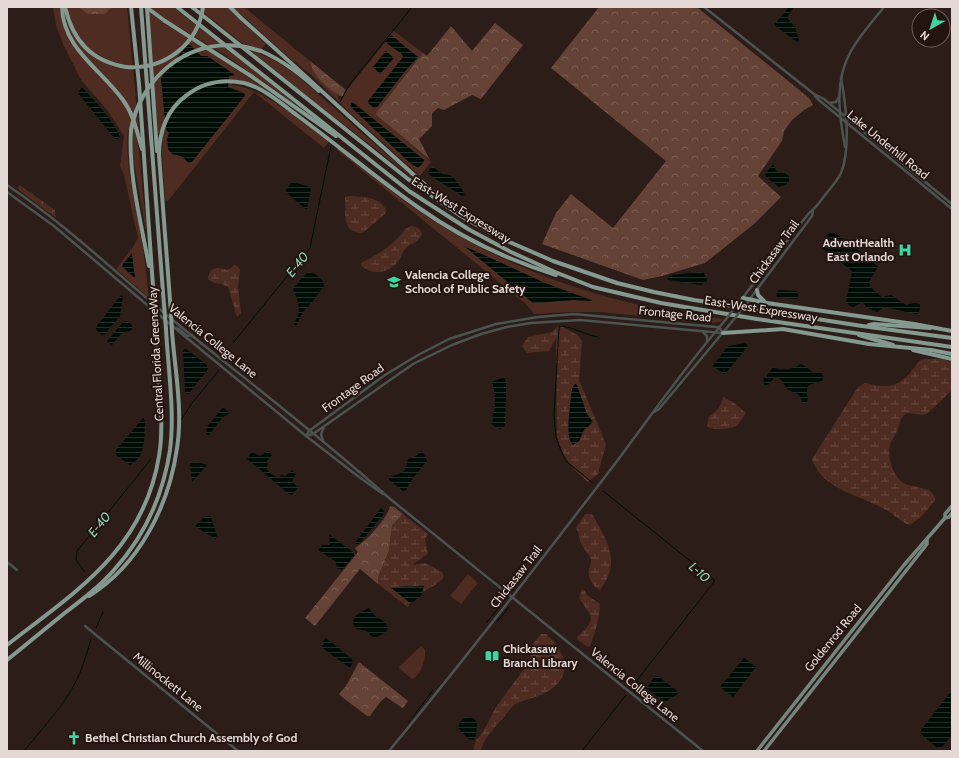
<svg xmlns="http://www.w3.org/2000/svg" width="959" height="758" font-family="Cabin,sans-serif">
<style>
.green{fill:#4e2c21;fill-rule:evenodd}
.forest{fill:url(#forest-crowns)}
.wetland{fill:url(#wetland-marsh)}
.park{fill:url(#park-crowns)}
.water{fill:url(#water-rules)}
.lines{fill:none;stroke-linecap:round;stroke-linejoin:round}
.stream{stroke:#000c06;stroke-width:1}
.minor{stroke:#4b5350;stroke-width:2.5}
.major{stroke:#74857d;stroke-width:3.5}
.highway{stroke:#84998f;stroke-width:4}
.minor-bridge{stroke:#4b5350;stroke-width:2.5}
.highway-bridge{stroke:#84998f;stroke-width:4}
.labels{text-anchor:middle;stroke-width:4;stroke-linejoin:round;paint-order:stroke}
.street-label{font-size:12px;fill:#e3d8d4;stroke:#23140f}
.poi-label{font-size:12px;font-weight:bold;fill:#e3d8d4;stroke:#23140f;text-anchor:start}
.water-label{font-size:13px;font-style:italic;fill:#8dd4b6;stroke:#23140f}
</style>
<defs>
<pattern id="forest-crowns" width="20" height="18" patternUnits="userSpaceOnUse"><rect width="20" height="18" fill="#654236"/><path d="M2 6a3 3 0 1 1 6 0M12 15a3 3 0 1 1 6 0" fill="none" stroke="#7b5d52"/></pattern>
<pattern id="wetland-marsh" width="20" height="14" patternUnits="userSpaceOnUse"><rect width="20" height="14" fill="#4e2c21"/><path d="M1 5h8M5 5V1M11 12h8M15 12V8" fill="none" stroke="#674a40"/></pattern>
<pattern id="park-crowns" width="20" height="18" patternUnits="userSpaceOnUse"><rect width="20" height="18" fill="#4e2c21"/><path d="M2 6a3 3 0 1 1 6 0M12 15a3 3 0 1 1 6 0" fill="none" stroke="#674a40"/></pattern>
<pattern id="water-rules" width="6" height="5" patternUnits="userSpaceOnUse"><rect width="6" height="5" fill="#000c06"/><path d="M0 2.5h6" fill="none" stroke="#252f29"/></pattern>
</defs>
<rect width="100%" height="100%" fill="#2d1d18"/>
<!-- green -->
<g class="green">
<path d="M53 7H60C62 17 63 28 67 36 79 61 103 75 119 96 141 125 140 161 143 195 144 207 147 220 146 232L133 157V130H128C125 162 133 193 139 225 144 249 146 273 149 298L116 269 133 247 138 238 124 175 120 166 124 136 108 111 81 80 63 44 56 25ZM132 253V255L135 278 123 268 122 265Z"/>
<path d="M67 7H79L87 14H105L112 7H127L139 131 132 113 75 45 66 23H68C80 51 95 63 126 69V65C93 57 74 42 67 7Z"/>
<path d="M148 7H173L305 111 228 57 167 20 165 24 211 52 268 91C256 87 247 81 232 80V85C264 88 303 123 329 141L324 148 254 92 168 201 165 200 162 155 163 135 158 133ZM197 53 201 56H207L234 75H229L228 87 243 92 189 163 181 156 172 154 167 139 169 133 166 129 161 78Z"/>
<path d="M197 7H232L230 10 231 12 266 44 261 49 260 54 272 59 293 72 418 182 307 96Z"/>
<path d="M233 7H244L310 61C313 76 327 87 339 95L338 98 341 101 347 90 394 31 423 53 375 114 431 162 420 176 351 114 310 74 286 55ZM386 42 418 57 406 70 377 107 403 57 402 54ZM352 102 354 103 424 160 410 163 350 106Z"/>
<path d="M338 148C370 174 402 201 437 223 493 258 563 287 627 302 658 310 691 314 723 319L720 322 710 323 600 312H570L534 314 526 304 337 150ZM466 247 545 283 592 300H573L533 303Z"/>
<path d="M468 574 478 583 461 604 450 596Z"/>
<path d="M421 646 425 650C426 659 421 675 412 679L400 669 399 667Z"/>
</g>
<!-- forest -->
<g class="forest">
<path d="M79 7H112L105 14H87Z"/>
<path d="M599 7H697L809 98 813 105 804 110 792 120 784 131 782 141 758 176 781 197 754 224 705 263 662 276 643 280 542 244 556 213 571 194 613 228 666 161 551 68Z"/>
<path d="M495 23 523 45 481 99 472 95 444 110 438 108 432 113V126L419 139 430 160 375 114 423 53 427 56 451 26 472 51Z"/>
<path d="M310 61 346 90 342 97C328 89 313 77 310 61Z"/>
<path d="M390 506 394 507 403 514 392 526 389 551 379 575 378 584 360 569 315 626 305 618 358 552 355 548C365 542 388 518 390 506Z"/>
<path d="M359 662 408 701 403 708 401 707 386 697 381 701 370 716H367L342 697 339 694 346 686Z"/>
</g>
<!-- wetland -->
<g class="wetland">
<path d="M348 196C362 197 380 196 386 210L385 214 365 231 362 233C339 231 347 212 345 197Z"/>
<path d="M411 226C415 226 422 229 422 234 421 241 410 244 406 248 403 251 402 255 400 259 390 273 373 277 361 265V263C374 257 386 249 397 239 402 234 404 228 411 226Z"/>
<path d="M234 265 237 266 240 269 238 287 241 313 237 317 228 287 222 284 214 283 208 279V277C211 266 218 267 228 270Z"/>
<path d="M559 325 579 336 582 342 579 380 606 444 598 474 588 482C573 470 562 456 557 437L556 338 549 351 527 353 522 346 528 337 552 332Z"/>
<path d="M924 359H942L952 362V390L928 413 923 415 907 413C900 417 900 424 897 431 895 435 893 439 891 442 886 455 892 474 902 482 912 489 934 485 935 500 928 509 920 520 909 525 901 522 894 514 886 510 861 495 822 490 812 459L858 387 865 383C887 388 898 389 913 369 917 364 918 361 924 359Z"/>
<path d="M723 397 733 402 746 413 737 426C726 429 717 431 707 427L709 416C717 411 721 407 723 397Z"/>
<path d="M403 514 428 534 425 539 428 554 412 565 425 563 442 572 444 576C437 589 416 590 408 607L378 584 379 575 389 551 392 526Z"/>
<path d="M585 514H592C607 541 622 561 600 590 593 587 587 577 589 569 590 565 591 564 591 560 590 554 583 549 581 543 578 538 580 533 576 528Z"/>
<path d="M582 589 584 590 587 595 600 604C600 618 595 633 590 646L588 647 578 640 577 637C597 619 593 619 579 598Z"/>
<path d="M541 634H546C568 653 574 680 543 694 534 698 522 700 514 705 511 708 507 713 504 717 494 728 485 737 480 751H473L476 740 483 732 496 707 527 665 531 656 532 645Z"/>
</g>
<!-- park -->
<path class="park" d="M18 186H21L55 210 56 218 19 190Z"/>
<!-- water -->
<g class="water">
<path d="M789 7H794L788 16V19L795 27 799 40 797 42 774 25Z"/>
<path d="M391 35 418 57 406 70 377 107 374 108 368 103V101L403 57 402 54 385 42Z"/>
<path d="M187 45H190C195 48 196 52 201 56H207L235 75 229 76 228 87 245 94 244 97 191 163H189L181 156 172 154 168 149 167 139 169 133 166 129 161 78Z"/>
<path d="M386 51 394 58 380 74 373 67Z"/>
<path d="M81 88H83C96 103 113 119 120 137L118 139H115L78 93Z"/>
<path d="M352 102 423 159 424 160 423 163 418 168 410 163 350 106Z"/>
<path d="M773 164 776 171 780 173 783 172 789 176V181L787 184 779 187 765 176 766 173Z"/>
<path d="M431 167H433L442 174 450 175 453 177 460 186 465 195 462 196 431 176 429 174V170Z"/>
<path d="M292 182 311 187 307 209 304 208 286 192V190Z"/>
<path d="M830 232C838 232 872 261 878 267L869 282 870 287 882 297 891 295 906 305 914 303 920 304V309L919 313 916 314 884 307 877 312 867 308 863 302 853 307 850 306 846 302 852 271 823 249 822 243Z"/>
<path d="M464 246 545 283 593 301 573 300 533 303Z"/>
<path d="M132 253V255L135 278 122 266Z"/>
<path d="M308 272C315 272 319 277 323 281L324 286 313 301 303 312 296 326 294 324C302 310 299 304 293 289L300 280Z"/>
<path d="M700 272 704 273 707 280 706 282 701 285 669 280 667 279 670 275Z"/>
<path d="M779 290 797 291 799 298 796 299 777 297 776 292Z"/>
<path d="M121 295 123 296 120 316 104 335H101L96 330V327Z"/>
<path d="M124 321H127L132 325V330L121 334 112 345 107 341Z"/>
<path d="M745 343 748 346 727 372 724 374 713 366 714 364 728 346Z"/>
<path d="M184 349H186L206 364 208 368 207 371 189 393 187 394 185 392 183 351Z"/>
<path d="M801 364C810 368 809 373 821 373L824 377 822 381C809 385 805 383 808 399L806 403H803L799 395 787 389C782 383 783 378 775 377L768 385H764V381L763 378 766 377 773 367C783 372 792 369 801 364Z"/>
<path d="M504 377C508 383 505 414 505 423L504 427 500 429 495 427 491 423 493 420 492 416C497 408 495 391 492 382 496 379 500 380 504 377Z"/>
<path d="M575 384 577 385 587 414 593 422 584 430 579 441 573 445C564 437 571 401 572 388Z"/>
<path d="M223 407 230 413 223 417 209 435 206 434 207 427Z"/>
<path d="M143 418H144L145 423C144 438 146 457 130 465L116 455V450Z"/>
<path d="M268 451 272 455 267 461 268 465 266 468 271 474 279 478 281 475 286 476 292 470 296 474 292 481 298 488 292 495 289 494 247 459 251 453H254L260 456Z"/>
<path d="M421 451 423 452 427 461 413 478 406 490 403 491 389 480V478C402 471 405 476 408 459L416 456Z"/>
<path d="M197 462 207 465 192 482 190 463Z"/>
<path d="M381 508 384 511 383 515 359 544H356L355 543Z"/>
<path d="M210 515 217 535 216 539 195 526 202 519Z"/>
<path d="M329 534 354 553V556L342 570 337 568 335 561 318 550 322 545H330Z"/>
<path d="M424 586 421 596 413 602H409L390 587Z"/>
<path d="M369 608 375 616 385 622 388 628 385 633 375 638 371 636 367 631 356 629 353 623 354 617C357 615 367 608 369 608Z"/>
<path d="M326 638 352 659 353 662 350 668 321 647 324 644 322 642Z"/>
<path d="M744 658 756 667 733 697 720 687Z"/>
<path d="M656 676 659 677 677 691 678 694 666 701 661 700 647 688 653 679Z"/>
<path d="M952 690V734L942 748 936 747 921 734V730Z"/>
<path d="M464 717 473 718 477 722 476 736 474 740 468 739 458 728 459 724Z"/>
</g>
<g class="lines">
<!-- stream -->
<g class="stream">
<path d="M340 102 345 92 354 79 412 7"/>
<path d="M233 343 310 248 331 146"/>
<path d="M224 356 227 351"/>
<path d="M181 420 192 403 219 370"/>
<path d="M593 483 566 461 561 451 556 437 554 416 559 326C572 326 585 335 598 337"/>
<path d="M603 491 714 580V582L631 688"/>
<path d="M85 572 76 560 77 551 151 459"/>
<path d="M487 622 505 600"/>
<path d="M497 622 509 607"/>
<path d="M96 628 103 612"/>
<path d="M412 718 433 690"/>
<path d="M408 723 410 720"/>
<path d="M24 751C40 731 62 708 74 685 82 671 86 655 91 639"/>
<path d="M582 751 626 695"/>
</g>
<!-- minor -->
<g class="minor">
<path d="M704 7 814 94 824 99 952 204"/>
<path d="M815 96 820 101 952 209"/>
<path d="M829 103 836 102 839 97"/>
<path d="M845 147C839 114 834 81 851 51 860 35 873 21 884 7"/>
<path d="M7 185C65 224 116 273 169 317 242 377 318 434 389 498L703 751"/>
<path d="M7 192 54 226 159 315 306 436 359 477 383 494"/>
<path d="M749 300 812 216 813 210"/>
<path d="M740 301 809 213C815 209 820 202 825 195 831 188 837 181 841 173 851 149 846 104 841 78"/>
<path d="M176 328 179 329 187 336 192 335"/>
<path d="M703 332 707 336V341"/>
<path d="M654 412 659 409 730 324"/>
<path d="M306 436 309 431 385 375 418 355 449 339 496 324 538 317 574 314 716 327H719L723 333"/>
<path d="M306 436 313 434 413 364 452 345 481 334 507 327 531 323 580 320 722 333"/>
<path d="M323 441 321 434 324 427"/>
<path d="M7 562 17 570"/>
<path d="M85 626 238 751"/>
<path d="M389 751C465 659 538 564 611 469 648 420 683 369 723 323"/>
</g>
<!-- major -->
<g class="major">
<path d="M945 518 949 517 952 513"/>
<path d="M757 751 904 565 945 518V514L952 506"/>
<path d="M764 751 927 544V539"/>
</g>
<!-- highway -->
<g class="highway">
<path d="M62 7C63 49 101 69 123 100 134 115 137 132 142 149"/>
<path d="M65 7C73 41 91 61 126 67"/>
<path d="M131 7 139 84 153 287V297"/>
<path d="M141 7 164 305"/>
<path d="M147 7 157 151"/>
<path d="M177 7 409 191 468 229 511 252 555 272 593 287 661 303 757 319 952 347"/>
<path d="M192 7 408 179 461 216 498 237 553 261 617 283 654 292 694 300 862 326 952 338"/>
<path d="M230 7 241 18C311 80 378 144 448 205"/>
<path d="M165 21 251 76 336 136"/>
<path d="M261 51C284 61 301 75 319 91"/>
<path d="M131 130C128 174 141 222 149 266"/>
<path d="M757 290 758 295 764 301"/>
<path d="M743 298 767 303 914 324"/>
<path d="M171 313 159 155C159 132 167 109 187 95 204 82 224 79 244 83 264 88 282 104 298 116 339 146 377 179 419 208 460 237 508 260 556 275"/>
<path d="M869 325 874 324 930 328"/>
<path d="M723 333 783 329 869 344"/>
<path d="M859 335 893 345"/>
<path d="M913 350 952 359"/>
<path d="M931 350 952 354"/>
<path d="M89 596C139 565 169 506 177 448 183 411 175 370 172 332"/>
<path d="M7 645C75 592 144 550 159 456 163 433 161 410 159 387 158 364 156 342 155 320"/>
<path d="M7 660C27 644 46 628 66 612 83 599 100 586 114 570 144 537 163 495 170 450 175 411 168 369 166 329"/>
</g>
<!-- minor-bridge -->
<g class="minor-bridge">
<path d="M723 323 740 301"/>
<path d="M730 324 748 302"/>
</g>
<!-- highway-bridge -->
<g class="highway-bridge">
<path d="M146 7 165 21"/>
<path d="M126 67C164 70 198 45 203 7"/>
<path d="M131 130C140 79 186 39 240 46 247 47 254 49 261 51"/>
<path d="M153 297 155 320"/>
<path d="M164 305 166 329"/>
<path d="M171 313 172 332"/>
<path d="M914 324 952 331"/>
<path d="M869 344 931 350"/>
</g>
</g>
<!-- icons -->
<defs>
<g id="hospital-bare" transform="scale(1.08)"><path d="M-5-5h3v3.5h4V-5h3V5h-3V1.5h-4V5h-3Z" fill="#3fd4a2" stroke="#23140f" stroke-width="2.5" paint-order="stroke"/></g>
<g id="university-bare" transform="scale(1.08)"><path d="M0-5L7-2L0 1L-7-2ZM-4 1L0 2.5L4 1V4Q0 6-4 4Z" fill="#3fd4a2" stroke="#23140f" stroke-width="2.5" paint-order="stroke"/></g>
<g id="library-bare" transform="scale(1.08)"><path d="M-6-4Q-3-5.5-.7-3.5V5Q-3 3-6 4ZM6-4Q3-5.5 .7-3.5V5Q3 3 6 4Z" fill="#3fd4a2" stroke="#23140f" stroke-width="2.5" paint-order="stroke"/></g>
<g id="church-bare" transform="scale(1.08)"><path d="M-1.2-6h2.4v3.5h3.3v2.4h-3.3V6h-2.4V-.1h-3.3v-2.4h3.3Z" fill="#3fd4a2" stroke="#23140f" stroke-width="2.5" paint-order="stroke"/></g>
</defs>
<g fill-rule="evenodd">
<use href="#hospital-bare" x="905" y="250"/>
<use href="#university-bare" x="394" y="282"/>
<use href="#library-bare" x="492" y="656"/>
<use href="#church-bare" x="74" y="738"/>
</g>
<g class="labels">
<!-- street labels -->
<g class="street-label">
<text transform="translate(888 145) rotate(39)" y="4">Lake Underhill Road</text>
<text transform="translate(461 210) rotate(32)" y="4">East-West Expressway</text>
<text transform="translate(774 252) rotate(-54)" y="4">Chickasaw Trail</text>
<text transform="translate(761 309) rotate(9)" y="4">East-West Expressway</text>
<text transform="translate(675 314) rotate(6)" y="4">Frontage Road</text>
<text transform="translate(213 341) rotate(39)" y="4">Valencia College Lane</text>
<text transform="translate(156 354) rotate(-93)" y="4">Central Florida GreeneWay</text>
<text transform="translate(353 388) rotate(-36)" y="4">Frontage Road</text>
<text transform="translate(516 577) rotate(-52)" y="4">Chickasaw Trail</text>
<text transform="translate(833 638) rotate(-51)" y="4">Goldenrod Road</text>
<text transform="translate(168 682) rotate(39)" y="4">Millinockett Lane</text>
<text transform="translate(635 685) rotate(39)" y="4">Valencia College Lane</text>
</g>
<!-- poi labels -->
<g class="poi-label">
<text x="894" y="247" text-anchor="end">AdventHealth<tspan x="894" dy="14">East Orlando</tspan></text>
<text x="405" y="279">Valencia College<tspan x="405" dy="14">School of Public Safety</tspan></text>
<text x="503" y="653">Chickasaw<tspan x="503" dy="14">Branch Library</tspan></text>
<text x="85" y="742">Bethel Christian Church Assembly of God</text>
</g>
<!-- water labels -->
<g class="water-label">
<text transform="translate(297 264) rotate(-51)" y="5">E-40</text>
<text transform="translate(99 524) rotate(-51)" y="5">E-40</text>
<text transform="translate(700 572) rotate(42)" y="5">L-10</text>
</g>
</g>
<!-- border -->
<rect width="959" height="758" fill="none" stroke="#e3d8d4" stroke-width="16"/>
<!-- north arrow -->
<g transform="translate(931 28) rotate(219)"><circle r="19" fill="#23140f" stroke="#70625e"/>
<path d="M0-3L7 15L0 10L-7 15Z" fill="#3fd4a2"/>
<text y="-6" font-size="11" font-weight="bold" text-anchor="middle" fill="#e3d8d4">N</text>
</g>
</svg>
